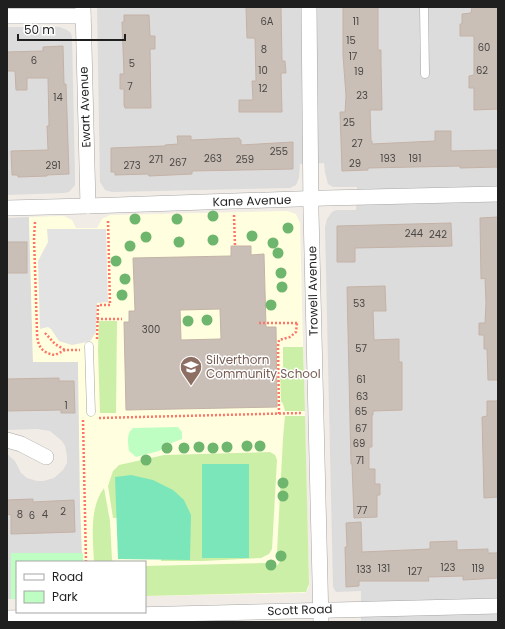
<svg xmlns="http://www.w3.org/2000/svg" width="505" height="629" font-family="Poppins,sans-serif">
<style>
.residential{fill:#dddcdc}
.education{fill:#fffedf}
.grass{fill:#cbefa7}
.park{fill:#bffec3}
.pitch{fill:#7ce6bb}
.parking{fill:#e3e3e3}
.building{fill:#c9bfb7;stroke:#c4b2a6;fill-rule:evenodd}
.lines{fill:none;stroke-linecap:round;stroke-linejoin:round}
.lane-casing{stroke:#a6a6a6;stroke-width:9}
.street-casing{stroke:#a6a6a6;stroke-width:16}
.path{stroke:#ff7467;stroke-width:2.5;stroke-dasharray:2 2;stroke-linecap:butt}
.lane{stroke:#fff;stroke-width:8}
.street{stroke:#fff;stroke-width:15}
.tree{fill:#6eb56d}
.labels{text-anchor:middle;stroke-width:3;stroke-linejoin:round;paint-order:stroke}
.number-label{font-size:10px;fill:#4a4745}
.street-label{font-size:12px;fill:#1f1f1f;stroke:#fff}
.education-label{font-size:12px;fill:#785e54;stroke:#fff;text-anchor:start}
</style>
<rect width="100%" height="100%" fill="#f1ece5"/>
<!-- residential -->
<g class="residential">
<path d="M97 7H498V622H361V591L336 592 333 587 325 227 327 219 332 212 336 210H356L357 187H333L328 184 325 172 324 163 300 164 299 178 296 185 290 188 112 192 105 190 100 182Z"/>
<path d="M7 27H60L67 30 71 33 72 38 75 173V185L69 192 64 193 7 195Z"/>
<path d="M29 217 33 362H78L82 553H11V599H7V454L15 461 21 473 27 478 37 481H43L54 478 63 470 67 463V456L65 446 62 441 50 431 37 429 7 430V218Z"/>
</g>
<!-- education -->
<path class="education" d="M287 211 296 214 300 223 309 587 306 592 304 593 145 596V562H83V553H82L80 504 78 362H33L29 217 64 216 72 220 76 228H97L102 219 110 215Z"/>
<!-- grass -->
<g class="grass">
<path d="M99 321H117L116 413H100L98 350Z"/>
<path d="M283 347H303L305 411H285L283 404 281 401 280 373 283 366Z"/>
<path d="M285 416H305L309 584 306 592 145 596V566L267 563 273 568C280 565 283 559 277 552L283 438Z"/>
<path d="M270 452 275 455 277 460 272 549 269 554 261 558 203 561H161L160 516 113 518 108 486 113 471 119 465 164 455Z"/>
<path d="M104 488 110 521 112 560 114 562H94C93 538 89 508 104 488Z"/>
</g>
<!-- park -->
<g class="park">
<path d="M178 427 182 432V439L169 444 159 451 136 457 129 451C128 442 126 434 133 428Z"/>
<path d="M11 553H83V562H17V599H11Z"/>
</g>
<!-- pitch -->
<g class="pitch">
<rect x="202" y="464" width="47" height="94"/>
<path d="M131 475 153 480 173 490 184 500 191 515 190 560 118 559 115 477Z"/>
</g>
<!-- parking -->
<path class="parking" d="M47 229H106L108 302 97 303 96 332 91 340 87 342 72 345 59 341 51 329 48 327 40 329 38 261 48 242Z"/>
<!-- building -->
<g class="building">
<path d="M246 7H281L282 61H285L286 73H281L282 112H239V100H253L252 81H256L255 38H247Z"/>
<path d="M343 7H378V50H381V64L382 110H370L371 141H372V144L435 141V131H451V151L498 150V167L460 168V166L368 168V170L342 171 340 112H345L346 96 343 55Z"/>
<path d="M472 7H498V109L474 110V88H469V76L474 75V36H460V24H462V14L471 13Z"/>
<path d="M124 15H149L150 36H155V49H150L151 108H125L124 105V89H120V74H124L122 22H124Z"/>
<path d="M63 46 64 84H66L69 174 47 175V176L18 177V175H12L11 151 48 150 47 126H49L48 78H27V90H16L15 71H7V52L43 51V47Z"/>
<path d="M177 136H191V140L239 138 240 140H241V145L293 142V169L192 171V174L149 176 148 174 115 175V172H111V148L165 146V145L178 144Z"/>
<path d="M498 217V380H488L487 349H484V335H479V323H485L486 303 485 278 481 279 480 218Z"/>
<path d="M451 223 452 246 355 248V262H337V226Z"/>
<rect x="7" y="242" width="20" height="31"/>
<path d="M231 246H251V255L264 254 266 327H276L277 407 126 410 124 322H129V311H135L133 258 231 256ZM220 309 221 339 181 340 180 310Z"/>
<path d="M385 286 386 311H373L374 340 399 339V362H402V410L373 411V415H372V447H369V469H375V484H380V495H377V517L354 518 352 464H351L347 287Z"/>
<path d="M59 378V381H74L75 413H61V410L7 411V379Z"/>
<path d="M487 401H498V497L484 498 482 417 487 416Z"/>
<path d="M33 499V502L74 500 75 532 11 534V515L7 514V500Z"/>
<path d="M361 522 362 552 430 549V542L457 541V550L488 549V553H498V578L463 580V576L428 577 429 581H359V586L346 587 345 547H347L346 523Z"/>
</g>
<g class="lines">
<!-- lane casing -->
<g class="lane-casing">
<g id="lane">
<path d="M424 7 425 74"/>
<path d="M89 346 91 412"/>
</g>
</g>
<!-- street casing -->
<g class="street-casing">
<g id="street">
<path d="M83 7 88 206"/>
<path d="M309 7 311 212 321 622"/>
<path d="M7 16H83"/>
<path d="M7 208 88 206 326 198 498 194"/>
<path d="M7 440 21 444 46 457"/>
<path d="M7 618 498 606"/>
</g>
</g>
<!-- path -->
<g class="path">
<path d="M234 215 235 246"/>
<path d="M35 222 34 238 37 332C37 345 41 353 55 355L65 350H80"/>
<path d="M97 319H122"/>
<path d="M259 323H298"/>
<path d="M45 333 55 344 65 350"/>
<path d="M97 339 98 305H110L108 220"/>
<path d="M279 414 278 346 279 340 290 337 296 332 297 323"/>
<path d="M99 418 302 413"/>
<path d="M83 420 86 562"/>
</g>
<!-- lane -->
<use href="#lane" class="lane"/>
<!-- street -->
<use href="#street" class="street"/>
</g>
<!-- trees -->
<g class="tree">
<circle cx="213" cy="216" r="5.5"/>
<circle cx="135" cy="219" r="5.5"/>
<circle cx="177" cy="219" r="5.5"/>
<circle cx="288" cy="228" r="5.5"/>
<circle cx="252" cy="236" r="5.5"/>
<circle cx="146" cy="237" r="5.5"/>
<circle cx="213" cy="240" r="5.5"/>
<circle cx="179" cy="242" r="5.5"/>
<circle cx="273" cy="243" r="5.5"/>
<circle cx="130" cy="246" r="5.5"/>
<circle cx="278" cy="253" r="5.5"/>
<circle cx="116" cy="261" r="5.5"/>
<circle cx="281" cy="273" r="5.5"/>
<circle cx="125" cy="279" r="5.5"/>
<circle cx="282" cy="287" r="5.5"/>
<circle cx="122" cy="295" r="5.5"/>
<circle cx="271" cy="305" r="5.5"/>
<circle cx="207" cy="320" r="5.5"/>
<circle cx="188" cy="321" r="5.5"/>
<circle cx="247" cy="446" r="5.5"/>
<circle cx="260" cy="446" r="5.5"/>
<circle cx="199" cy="447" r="5.5"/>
<circle cx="227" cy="447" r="5.5"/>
<circle cx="167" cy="448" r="5.5"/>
<circle cx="184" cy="448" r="5.5"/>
<circle cx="213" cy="448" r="5.5"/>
<circle cx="146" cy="460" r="5.5"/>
<circle cx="283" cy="483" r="5.5"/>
<circle cx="283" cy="496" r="5.5"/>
<circle cx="281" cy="556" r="5.5"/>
<circle cx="271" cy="565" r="5.5"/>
</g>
<!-- icons -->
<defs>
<g id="school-pin" transform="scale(1.15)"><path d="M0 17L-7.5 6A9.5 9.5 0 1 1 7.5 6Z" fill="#8d6e63" stroke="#fff"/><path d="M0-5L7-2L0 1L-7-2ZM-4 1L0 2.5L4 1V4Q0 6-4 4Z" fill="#fff"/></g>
</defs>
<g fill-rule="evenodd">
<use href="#school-pin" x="191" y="367"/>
</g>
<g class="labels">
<!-- number labels -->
<g class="number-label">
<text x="267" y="25">6A</text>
<text x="356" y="25">11</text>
<text x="351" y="44">15</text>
<text x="484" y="51">60</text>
<text x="264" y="53">8</text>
<text x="353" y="60">17</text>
<text x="34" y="64">6</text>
<text x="132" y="67">5</text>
<text x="263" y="74">10</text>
<text x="482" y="74">62</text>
<text x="359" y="75">19</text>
<text x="130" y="90">7</text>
<text x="263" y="92">12</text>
<text x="362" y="99">23</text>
<text x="58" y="101">14</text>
<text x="349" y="126">25</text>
<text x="357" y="147">27</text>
<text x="279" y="155">255</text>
<text x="213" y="162">263</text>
<text x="388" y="162">193</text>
<text x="415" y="162">191</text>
<text x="156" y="163">271</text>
<text x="245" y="163">259</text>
<text x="178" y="166">267</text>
<text x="355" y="167">29</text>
<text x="53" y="169">291</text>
<text x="132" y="169">273</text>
<text x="414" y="237">244</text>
<text x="438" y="238">242</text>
<text x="359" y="307">53</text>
<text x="151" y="333">300</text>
<text x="361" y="352">57</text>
<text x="361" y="383">61</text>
<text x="362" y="400">63</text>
<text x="66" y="409">1</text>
<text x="361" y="415">65</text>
<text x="361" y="432">67</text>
<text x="359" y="447">69</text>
<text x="360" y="464">71</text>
<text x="362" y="514">77</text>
<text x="63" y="515">2</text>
<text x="20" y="518">8</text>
<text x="45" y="518">4</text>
<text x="32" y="519">6</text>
<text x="448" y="571">123</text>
<text x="384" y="572">131</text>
<text x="478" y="572">119</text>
<text x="364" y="573">133</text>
<text x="415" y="575">127</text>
</g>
<!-- street labels -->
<g class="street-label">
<text transform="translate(85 107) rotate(-92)" y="4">Ewart Avenue</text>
<text transform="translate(252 201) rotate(-2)" y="4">Kane Avenue</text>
<text transform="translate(313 291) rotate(-91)" y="4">Trowell Avenue</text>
<text transform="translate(300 610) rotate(-2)" y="4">Scott Road</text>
</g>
<!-- education labels -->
<g class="education-label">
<text x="206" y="364">Silverthorn<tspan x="206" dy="14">Community School</tspan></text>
</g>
</g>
<!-- border -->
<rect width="505" height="629" fill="none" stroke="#1f1f1f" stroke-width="16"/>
<!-- legend -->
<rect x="16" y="561" width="130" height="52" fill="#ffffff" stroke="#a5a5a5"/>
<rect x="24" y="574" width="20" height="6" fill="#ffffff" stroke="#a5a5a5"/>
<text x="52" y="581" font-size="12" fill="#1f1f1f">Road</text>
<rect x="24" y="591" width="20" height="12" fill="#bffec3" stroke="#a5a5a5"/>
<text x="52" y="601" font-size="12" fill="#1f1f1f">Park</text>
<!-- scale -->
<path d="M18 34v6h107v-6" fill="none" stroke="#1f1f1f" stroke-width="2"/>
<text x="24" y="34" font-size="12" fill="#1f1f1f" stroke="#ffffff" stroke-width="3" paint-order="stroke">50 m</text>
</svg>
